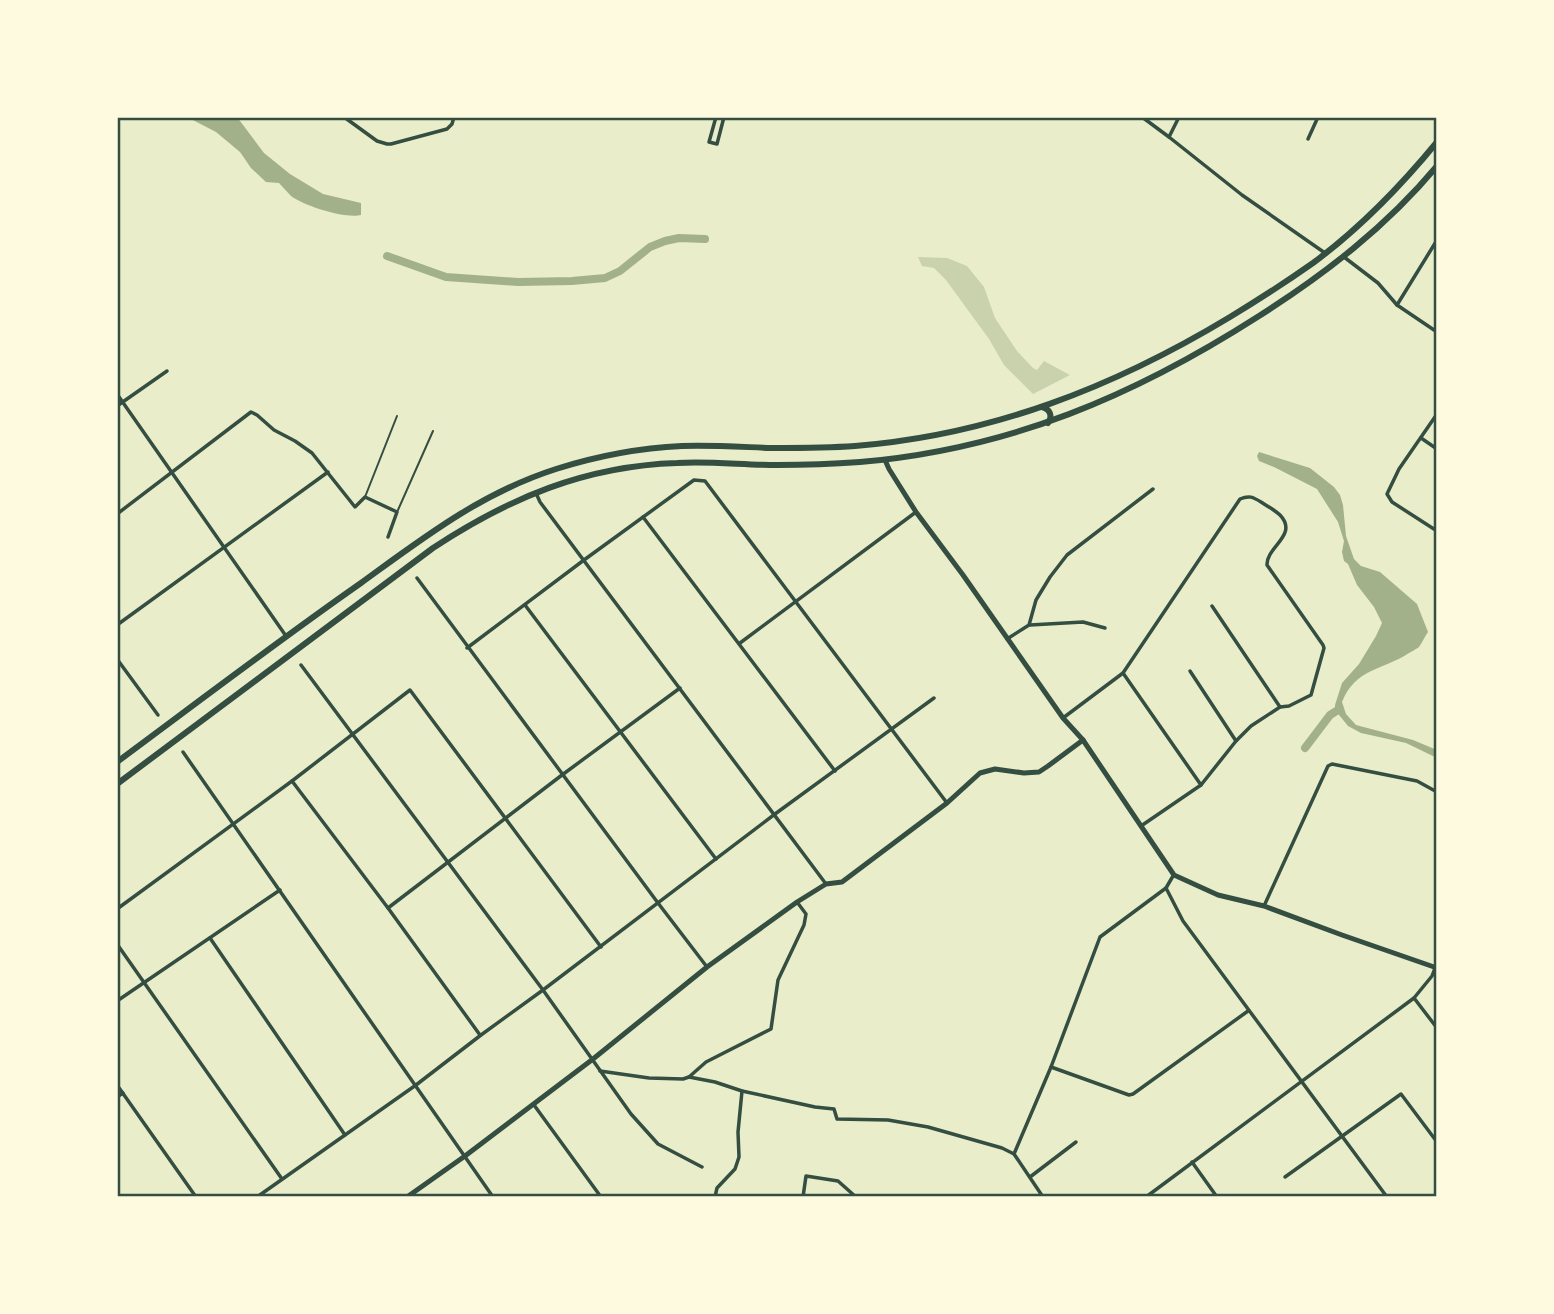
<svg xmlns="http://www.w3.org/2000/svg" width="1554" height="1314" font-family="Spectral,serif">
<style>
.green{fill:#cad2ad}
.water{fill:#a3b18a}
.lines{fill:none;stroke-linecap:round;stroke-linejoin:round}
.canal{stroke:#a3b18a;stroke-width:8}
.service{stroke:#344e41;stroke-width:2}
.minor{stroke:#344e41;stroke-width:3.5}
.tertiary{stroke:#344e41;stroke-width:5}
.primary{stroke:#344e41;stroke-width:6}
.neatline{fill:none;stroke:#344e41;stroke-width:2.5}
</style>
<rect width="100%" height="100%" fill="#e9edc9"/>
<!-- green -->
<path class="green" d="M918 257 947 258 967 266 984 287 995 318 1017 351 1033 368 1037 370 1044 361 1070 375 1033 394 1004 365 989 339 946 280 934 268 922 266Z"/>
<!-- water -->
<g class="water">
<path d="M187 117H237L264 153 290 174 323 194 361 203V215C346 219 304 206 291 196 287 192 283 187 279 183L266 182 251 168 240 152 216 132Z"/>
<path d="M1259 452 1310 468 1334 487 1340 495 1343 505 1346 536 1354 559 1361 566 1380 572 1417 604 1428 632C1425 636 1422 643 1419 647 1418 648 1411 652 1409 653 1381 671 1356 668 1342 702L1346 714 1356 725 1413 740 1437 750V758L1406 743 1361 733 1348 726 1335 710V705L1342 683 1359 664 1376 636 1382 623 1374 607 1357 585 1348 564 1344 561 1342 552 1344 541 1338 522 1317 489 1274 467 1259 461 1257 456Z"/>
</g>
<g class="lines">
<!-- canal -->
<g class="canal">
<path d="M387 256 446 277 518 282 572 281 605 278 620 271 650 247 665 241 679 238 705 239"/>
<path d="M1305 748 1330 715 1338 710"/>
</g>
<!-- service -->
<g class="service">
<path d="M365 497 397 416"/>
<path d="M398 510 433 431"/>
</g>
<!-- minor -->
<g class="minor">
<path d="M344 117 377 141 387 144H391L447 129 452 124 454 117"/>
<path d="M716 117 709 142 717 144 724 117"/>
<path d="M1142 117 1169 137 1242 195 1325 253"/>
<path d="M1169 137 1179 117"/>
<path d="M1308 139 1318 117"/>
<path d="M1344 257 1378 283 1397 305 1437 332"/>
<path d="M1397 305 1437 240"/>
<path d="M117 394 286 636"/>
<path d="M117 406 167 371"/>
<path d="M1437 414 1399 469 1387 494 1392 502 1437 531"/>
<path d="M1421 438 1437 449"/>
<path d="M536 493 540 502 826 884"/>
<path d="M117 514 251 412 257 415 274 430 295 441 312 453 355 507 365 497 397 512 388 537"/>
<path d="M643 517 835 771"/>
<path d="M417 578 658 903 707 967"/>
<path d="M525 605 716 859"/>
<path d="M1212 606 1280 707"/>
<path d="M117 625 328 472"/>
<path d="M1030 625 1083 622 1105 628"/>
<path d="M1007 639 1029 625 1036 600 1050 577 1067 555 1153 489"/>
<path d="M740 643 916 512"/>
<path d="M467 648 584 560 694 480 705 481 947 803"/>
<path d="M117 659 158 715"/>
<path d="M301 665 543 990 631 1114 658 1144 702 1167"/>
<path d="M1190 671 1236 741"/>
<path d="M1123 673 1201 785"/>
<path d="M1063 718 1123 673 1240 499C1249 495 1253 497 1261 502 1267 506 1275 510 1280 515 1299 535 1266 547 1267 565L1323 645 1324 648 1311 695 1289 706 1280 707 1251 726 1236 741 1201 785 1141 826"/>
<path d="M183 752 493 1197"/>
<path d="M292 781 388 908 480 1035"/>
<path d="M1166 888 1183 921 1387 1197"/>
<path d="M1264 906 1328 766 1332 764 1417 781 1437 792"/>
<path d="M388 908 562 775 680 688"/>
<path d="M117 909 292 781 410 690 601 947"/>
<path d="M210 938 345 1135"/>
<path d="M117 944 282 1179"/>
<path d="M1414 998 1437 1028"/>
<path d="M117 1001 280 890"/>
<path d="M1051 1067 1129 1095 1133 1094 1248 1011"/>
<path d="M600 1071 649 1078 683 1079 689 1077 706 1062 771 1029 778 980 804 925 806 914 797 902"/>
<path d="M689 1077 715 1082 742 1091 815 1107 834 1109 837 1119 888 1120 928 1127 1002 1148 1014 1154 1043 1197"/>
<path d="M117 1085 196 1197"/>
<path d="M117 1097 123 1093"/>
<path d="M534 1105 601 1197"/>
<path d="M1014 1154 1051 1067 1100 937 1166 888 1173 876"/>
<path d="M1192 1162 1217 1197"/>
<path d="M1030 1177 1076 1142"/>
<path d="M1285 1177 1401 1094 1437 1142"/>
<path d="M257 1197 416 1085 481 1035 543 990 775 814 934 698"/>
<path d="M715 1197 717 1188 735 1169 739 1157 738 1132 742 1091"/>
<path d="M803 1197 806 1176 838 1181 856 1197"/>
<path d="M1146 1197 1414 998 1432 976 1435 968"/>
</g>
<!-- tertiary -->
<g class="tertiary">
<path d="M885 460 889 469 916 512 963 575 1063 718 1083 740 1174 875 1218 895 1264 906 1342 935 1437 968"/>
<path d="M407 1197 465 1156 593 1059 707 967 797 902 826 884 842 882 947 803 980 773 995 769 1024 773 1039 772 1048 766 1083 740"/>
</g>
<!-- primary -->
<g class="primary">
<path d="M1042 407C1050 409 1053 416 1048 423"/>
<path d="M117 762C198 702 278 641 361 583 423 538 481 493 556 469 597 456 639 448 682 446 712 445 742 447 772 448 800 448 828 448 855 446 992 435 1114 387 1230 317 1258 300 1286 282 1313 263 1359 229 1400 187 1437 142"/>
<path d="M117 784 433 548C509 498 585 466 677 463 710 461 743 465 777 465 805 465 833 464 860 462 1010 449 1134 396 1259 316 1325 274 1386 227 1437 166"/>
</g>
</g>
<!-- border -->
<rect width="1554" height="1314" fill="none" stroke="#fefae0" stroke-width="238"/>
<rect x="119" y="119" width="1316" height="1076" class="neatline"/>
</svg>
